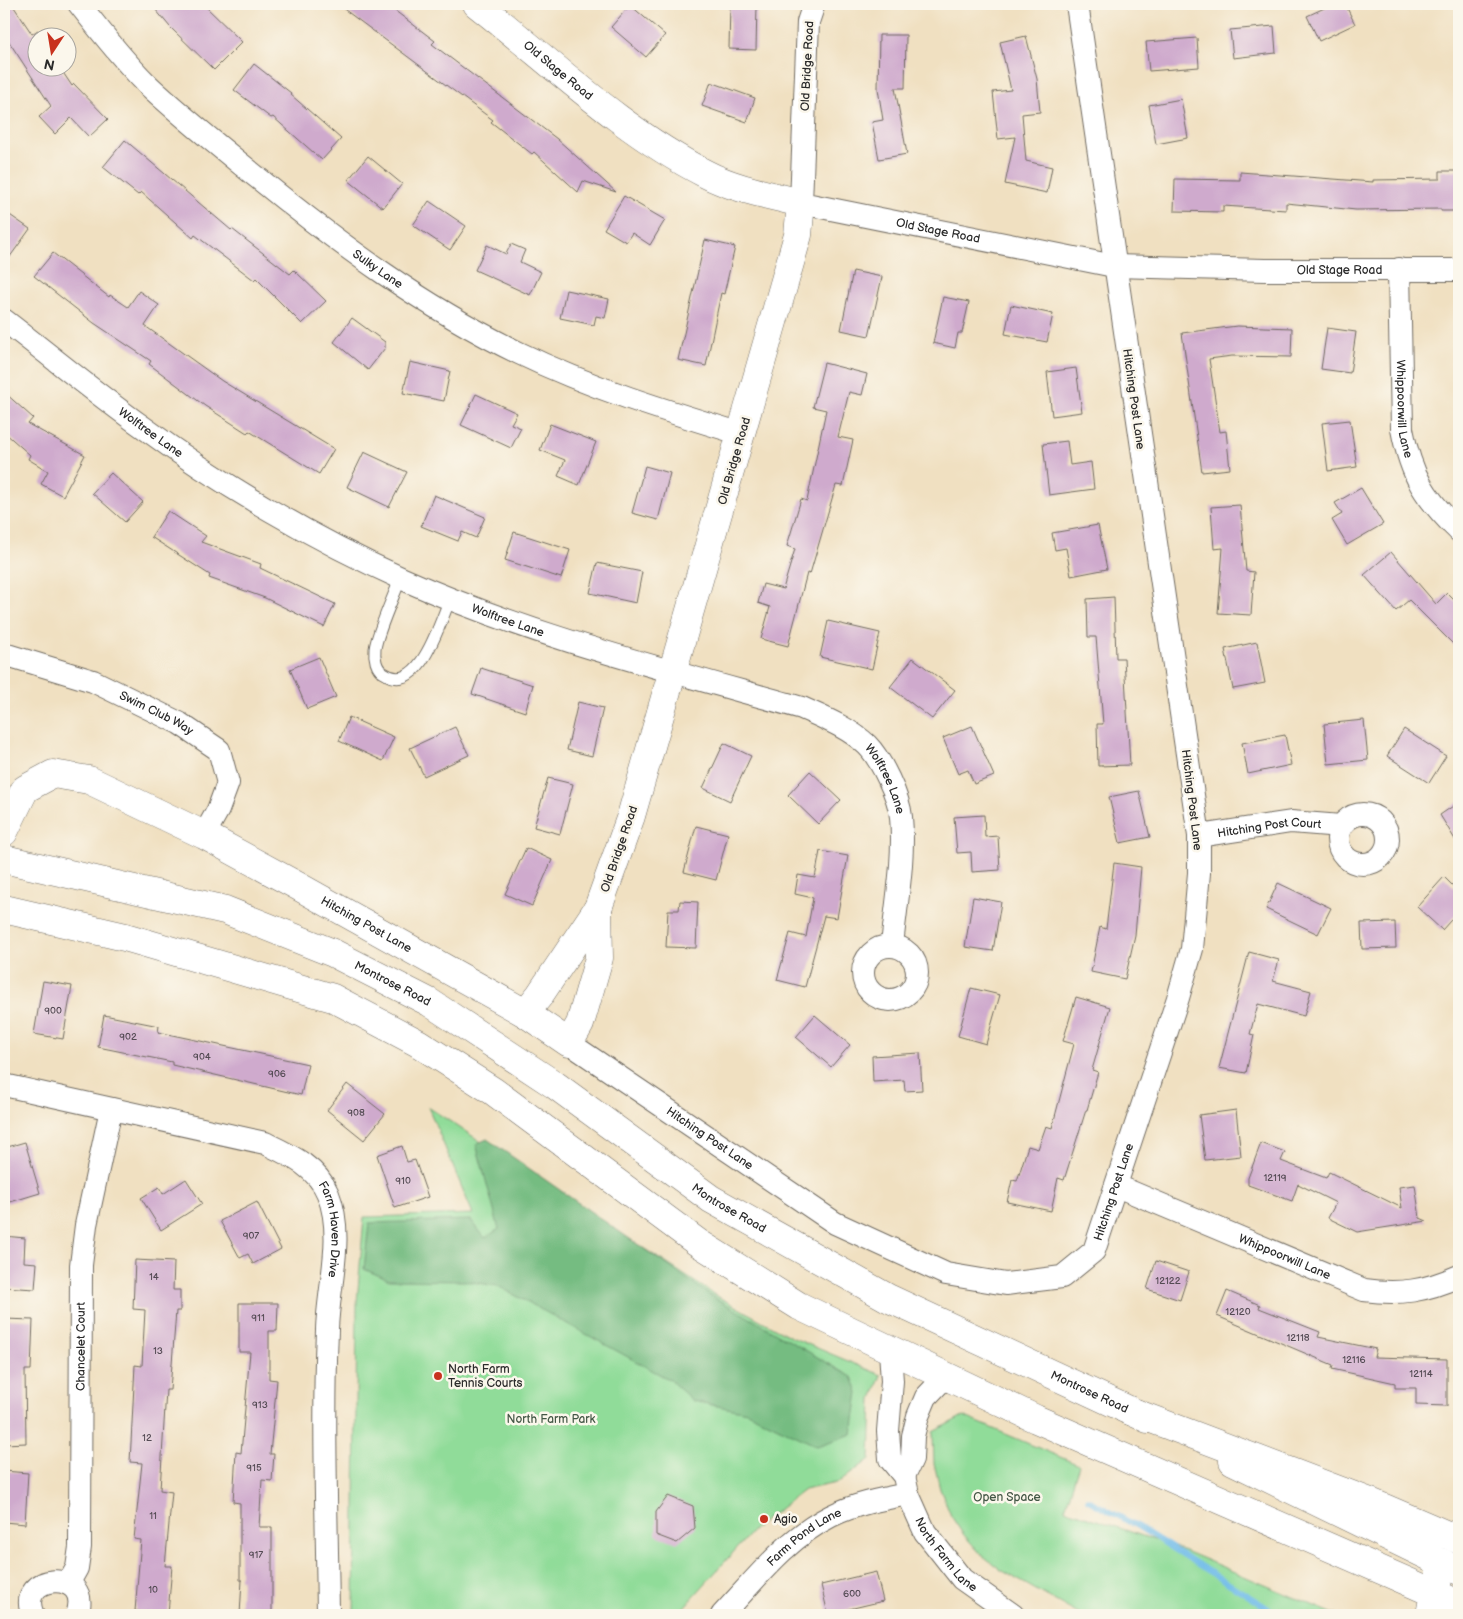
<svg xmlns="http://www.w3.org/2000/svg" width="1463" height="1619" font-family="'Balsamiq Sans',sans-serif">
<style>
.green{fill:#90dc99;stroke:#5e8462}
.forest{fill:#74bc81;stroke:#507456}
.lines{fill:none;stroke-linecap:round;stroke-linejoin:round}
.stream{stroke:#6fbce9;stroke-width:5.5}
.building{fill:#cfaacd}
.service-casing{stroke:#706a60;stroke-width:13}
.minor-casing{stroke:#706a60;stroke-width:24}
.tertiary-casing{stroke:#706a60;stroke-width:29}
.primary-casing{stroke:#706a60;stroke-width:29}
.motorway-casing{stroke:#706a60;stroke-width:29}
.service{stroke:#fff;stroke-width:11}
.minor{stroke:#fff;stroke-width:22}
.tertiary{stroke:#fff;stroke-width:28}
.primary{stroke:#fff;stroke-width:28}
.motorway{stroke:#fff;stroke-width:28}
.poi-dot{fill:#c8321e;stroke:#fbf7ec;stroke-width:2}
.labels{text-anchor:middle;stroke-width:5;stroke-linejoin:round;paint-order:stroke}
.number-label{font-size:10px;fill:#544b54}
.street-label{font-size:12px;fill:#2b2b2b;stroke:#fbf7ec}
.poi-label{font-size:12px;fill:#2b2b2b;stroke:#fbf7ec;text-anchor:start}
.park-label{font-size:12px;fill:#445746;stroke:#fbf7ec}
</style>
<rect width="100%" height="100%" fill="#fbf7ec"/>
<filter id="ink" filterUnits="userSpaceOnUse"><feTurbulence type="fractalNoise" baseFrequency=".02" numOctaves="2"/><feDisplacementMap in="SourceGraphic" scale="10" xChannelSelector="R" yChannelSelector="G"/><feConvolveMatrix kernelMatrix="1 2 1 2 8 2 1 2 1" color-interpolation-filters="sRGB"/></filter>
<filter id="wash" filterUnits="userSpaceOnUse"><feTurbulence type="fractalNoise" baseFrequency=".0096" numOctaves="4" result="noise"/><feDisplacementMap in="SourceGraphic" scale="20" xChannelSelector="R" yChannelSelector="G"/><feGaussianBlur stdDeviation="1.12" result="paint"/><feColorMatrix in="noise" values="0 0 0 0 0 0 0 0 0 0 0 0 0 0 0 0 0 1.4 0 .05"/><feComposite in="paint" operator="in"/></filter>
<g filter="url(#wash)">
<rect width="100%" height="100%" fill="#f0e0c1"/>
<!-- green -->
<g class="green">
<path d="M428 1107 715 1295 791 1337 881 1375 872 1399 870 1459 840 1482 804 1490 755 1528 677 1615H354L357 1302 364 1217 473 1214Z"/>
<path d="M963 1416 1079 1465 1065 1509 1180 1549 1336 1615H1080L1001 1570 982 1555 963 1534 951 1516 940 1489 934 1463 933 1435V1432Z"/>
</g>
<!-- forest -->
<path class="forest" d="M487 1139 710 1295 852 1377 858 1392 852 1434 817 1446 747 1412 693 1401 670 1380 498 1286 465 1281 389 1280 364 1269 369 1223 471 1220 485 1238 499 1229 476 1144Z"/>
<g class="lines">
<!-- stream -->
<path class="stream" d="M1088 1500 1137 1526 1279 1615"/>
</g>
<g id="blocks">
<!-- building -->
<g class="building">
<path d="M4 4H12L32 34 38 30V68H60L72 86 74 84 108 119 89 137 71 118 55 134 39 117 51 106 4 34Z"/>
<path d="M151 4H203L242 42 214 70 170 27Z"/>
<path d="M337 4H386L435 41 432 44 557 139 616 192 583 181 578 192 534 152 532 154 491 122 493 120Z"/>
<path d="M730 4H757L756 50 729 49Z"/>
<path d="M1333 4H1345L1355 24 1319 41 1307 16Z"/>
<path d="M630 5 665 35 646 57 611 27Z"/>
<path d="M1274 26 1276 53 1233 58 1230 30Z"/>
<path d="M879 35H906L905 88H895L907 154 879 159 872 122 883 120 878 89Z"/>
<path d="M1026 36 1037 79 1040 112 1022 114 1026 161 1052 167 1047 193 1005 184 1015 137 998 139 993 92 1011 90 1000 42Z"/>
<path d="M1197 38 1199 67 1149 71 1146 42Z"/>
<path d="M254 64 291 93 290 94 341 139 322 160 273 117 271 118 234 90Z"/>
<path d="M711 82 755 98 747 122 702 106Z"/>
<path d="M1181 99 1188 138 1156 144 1149 105Z"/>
<path d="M125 140 231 230 232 229 290 274 294 270 326 301 302 324 256 278 254 280 195 235 193 238 141 192 138 195 103 167Z"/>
<path d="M368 156 402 184 383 208 348 180Z"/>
<path d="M1440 171H1459V211H1441V209L1356 210 1286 203V210L1223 206V212L1174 211 1175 179 1240 180V172L1373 182V180L1440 179Z"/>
<path d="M624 196 665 220 650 245 632 233 626 242 604 229Z"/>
<path d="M429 201 466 226 450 250 413 225Z"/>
<path d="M4 211 30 229 4 265Z"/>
<path d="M705 240 735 247 724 294 721 293 706 366 678 360Z"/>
<path d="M511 244 525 250 520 262 541 272 530 295 475 270 487 245 506 254Z"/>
<path d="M53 253 109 297 110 295 128 307 139 291 159 305 145 326 222 381 334 449 319 474 249 431 247 433 205 406 149 364 151 361 94 323 34 276Z"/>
<path d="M853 271 882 277 869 336 841 330Z"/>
<path d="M566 290 609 299 605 318 596 316 594 325 560 318Z"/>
<path d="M943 297 969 302 962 333H958L955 348 933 343Z"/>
<path d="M1011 305 1053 314 1047 342 1005 334Z"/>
<path d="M352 318 385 342V348L368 370 334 342Z"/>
<path d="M1237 326 1292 328 1291 357 1232 356 1209 359 1220 432 1226 431 1230 469 1202 472 1182 333Z"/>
<path d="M1327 328 1356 332 1350 373 1321 369Z"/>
<path d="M410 362 450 371 444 401 403 393Z"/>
<path d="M824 363 867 374 862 395 849 392 838 437 853 440 843 486 836 485 810 574 807 573 788 646 761 639 770 607 758 603 763 584 783 589 795 549 787 546 801 499 807 501 826 410 813 407Z"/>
<path d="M1076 368 1082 412 1052 416 1047 372Z"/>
<path d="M4 392 33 418 28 424 85 455 63 496 41 484 48 471 28 459 30 455 4 432Z"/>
<path d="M476 394 517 413 511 424 521 428 511 448 461 425Z"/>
<path d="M1350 420 1357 467 1328 471 1322 423Z"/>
<path d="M550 424 596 442 579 485 558 476 565 460 540 450Z"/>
<path d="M1067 441 1070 465 1091 462 1094 489 1049 495 1043 444Z"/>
<path d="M364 452 407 472 389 507 347 487Z"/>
<path d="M645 466 670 473 658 520 632 513Z"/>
<path d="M111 473 143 502 125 522 92 493Z"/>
<path d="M1361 488 1383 524 1347 545 1332 520 1342 514 1335 503Z"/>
<path d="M434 495 485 517 476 538 462 532 458 541 421 526Z"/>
<path d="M1240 505 1246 571 1254 572 1251 615 1218 613 1223 548 1214 549 1211 507Z"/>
<path d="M168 511 206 536 201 542 261 564 260 568 335 604 324 627 265 598 209 578 210 575 151 537Z"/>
<path d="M1098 525 1107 569 1071 576 1066 548 1055 550 1052 533Z"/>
<path d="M514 532 570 550 561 578 505 560Z"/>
<path d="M1391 552 1436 604 1447 593 1459 605V650L1409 600 1396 611 1364 575Z"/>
<path d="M597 563 642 572 636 603 590 593Z"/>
<path d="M1114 597 1116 658H1124L1130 765 1098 766 1097 724H1103L1096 637H1088L1087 599Z"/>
<path d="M828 621 880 633 872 669 820 657Z"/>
<path d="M1257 642 1265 683 1233 689 1225 649Z"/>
<path d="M319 657 336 697 307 709 290 669Z"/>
<path d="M913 658 955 690 932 719 890 687Z"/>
<path d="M481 668 533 685 525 712 472 694Z"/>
<path d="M578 702 603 708 592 756 567 750Z"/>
<path d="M349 717 394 737 383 761 339 741Z"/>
<path d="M1364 720 1368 760 1328 764 1324 724Z"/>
<path d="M972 726 994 776 974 784 968 770 958 774 943 738Z"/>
<path d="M455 727 469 755 424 776 410 748Z"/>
<path d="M1404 729 1446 756 1429 783 1387 756Z"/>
<path d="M1285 735 1291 765 1248 774 1242 743Z"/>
<path d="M724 743 751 756 730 801 703 788Z"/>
<path d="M810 771 841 800 818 824 788 795Z"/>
<path d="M548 778 573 784 560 834 534 827Z"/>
<path d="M1139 791 1150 837 1120 843 1109 797Z"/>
<path d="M1459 802V846L1440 815Z"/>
<path d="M984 815 985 837 998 836 1000 870 972 872 971 852 957 853 954 817Z"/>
<path d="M696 826 728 834 716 880 684 872Z"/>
<path d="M526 848 552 860 532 906 505 894Z"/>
<path d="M820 851 848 856 837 918 824 916 805 987 777 980 790 933 806 937 813 898 795 894 798 875 815 878Z"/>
<path d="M1114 863 1141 867 1135 935 1125 979 1091 972 1100 927 1106 929Z"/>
<path d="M1444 877 1459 892V911L1442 930 1417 907Z"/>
<path d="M1278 883 1331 908 1318 934 1266 909Z"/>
<path d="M973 897 1001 902 993 951 965 947Z"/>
<path d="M680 901 698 902 696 948 666 947 668 910H679Z"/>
<path d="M1395 922 1396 948 1362 949 1361 923Z"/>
<path d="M1249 952 1279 960 1273 981 1311 991 1304 1016 1258 1004 1250 1034 1254 1035 1246 1073 1219 1068Z"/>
<path d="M43 981 72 986 63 1039 34 1034Z"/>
<path d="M971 988 1000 995 986 1044 958 1036Z"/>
<path d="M1076 997 1110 1007 1092 1070 1098 1072 1087 1110H1086L1064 1180 1058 1178 1051 1211 1007 1202 1012 1180 1017 1181 1028 1146 1038 1149 1046 1126 1052 1128 1074 1044 1063 1041Z"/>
<path d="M104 1015 159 1026 158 1032 308 1064 301 1095 172 1065V1062L98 1047Z"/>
<path d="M815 1015 850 1045 831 1067 796 1037Z"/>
<path d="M920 1053 922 1090 905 1091 904 1080 873 1082 872 1056Z"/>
<path d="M347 1084 385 1114 364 1140 327 1110Z"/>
<path d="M1236 1110 1241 1156 1205 1160 1199 1115Z"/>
<path d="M25 1142 40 1193 7 1203 4 1190V1148Z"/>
<path d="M1261 1143 1285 1152 1281 1161 1326 1178 1329 1172 1402 1208 1399 1187 1415 1185 1420 1218 1427 1221 1357 1232 1328 1218 1336 1203 1298 1184 1292 1201 1248 1185V1178Z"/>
<path d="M402 1146 407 1162 415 1160 428 1197 395 1208 377 1155Z"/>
<path d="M186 1179 202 1204 161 1230 141 1198 159 1187 163 1194Z"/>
<path d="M257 1202 281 1249 253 1264 248 1254 240 1258 220 1221Z"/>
<path d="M4 1236 25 1238 24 1262 37 1263 35 1289 4 1287Z"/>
<path d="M135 1260 174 1262 173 1290H180V1311H176L170 1390H166L160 1490 172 1492 165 1566H172L168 1614 135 1611 141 1540 134 1539 142 1463 130 1462 135 1365 142 1366 145 1310 133 1309Z"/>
<path d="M1156 1261 1189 1272 1180 1300 1147 1289Z"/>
<path d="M1227 1291 1260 1305 1259 1308 1320 1332 1318 1337 1376 1349 1374 1357 1447 1359V1406L1416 1405V1388H1395V1383L1332 1369 1333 1365 1217 1316Z"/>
<path d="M239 1303H278L277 1331H269V1379L277 1380 270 1454H274L272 1481 262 1480 259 1527H272V1615H240L242 1580H240V1503L233 1502 236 1452 241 1453 250 1352H239Z"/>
<path d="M4 1319 33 1320 31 1370H25L26 1443 4 1444Z"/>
<path d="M4 1471 28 1473 25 1524 4 1522Z"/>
<path d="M668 1496 693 1506 695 1528 677 1543 656 1535V1512Z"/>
<path d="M876 1572 883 1601 828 1614 821 1585Z"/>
</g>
</g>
</g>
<g filter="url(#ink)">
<use href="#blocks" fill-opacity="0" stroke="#706a60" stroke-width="1"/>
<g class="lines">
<!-- service casing -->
<g class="service-casing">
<path id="service" d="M401 577C394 596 377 632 375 649 374 657 376 669 384 673 419 697 440 622 450 599"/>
</g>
<!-- minor casing -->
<g class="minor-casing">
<g id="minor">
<path id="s1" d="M79 4C100 31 122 59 147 84 182 117 220 147 258 178 339 244 424 307 519 353 591 388 666 411 742 434"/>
<path id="s2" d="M814 4 808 22 801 203 1114 266 1265 270H1459"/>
<path id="s3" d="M1399 269 1402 429C1411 476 1425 498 1459 531"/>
<path id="s4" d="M4 320C50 355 95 393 143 427 220 484 316 540 403 579 531 636 667 670 802 708 824 718 849 728 867 745 881 759 899 797 901 817 905 859 896 904 892 946"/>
<path id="s5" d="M4 654 93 681 179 723 219 750 228 783 218 810 204 835"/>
<circle cx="1363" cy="839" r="25"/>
<path id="s6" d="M1199 836 1291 822 1341 826"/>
<circle cx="890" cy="973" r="27"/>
<path id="s7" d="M569 1043 835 1223 946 1274 1006 1284 1062 1277 1094 1251 1178 998 1192 949 1199 873V836L1077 4"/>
<path id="s8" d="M4 1085 265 1143C290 1155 317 1167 328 1194 345 1236 328 1287 327 1330 323 1424 327 1521 328 1615"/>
<path id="s9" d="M1117 1186 1364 1290C1401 1295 1425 1291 1459 1276"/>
<path id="s10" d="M890 1351 892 1381 888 1431 890 1459 904 1476 908 1494 925 1532 962 1579 1013 1615"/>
<path d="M904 1476 912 1459 913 1436 918 1416 926 1397 947 1375"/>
<path id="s11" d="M68 1584 77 1568 80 1547 81 1265 86 1225 111 1109"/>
<path d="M33 1615C14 1573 94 1567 77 1615"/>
<path id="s12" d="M722 1615C755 1580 787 1538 831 1516 855 1504 882 1499 908 1494"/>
</g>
</g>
<!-- tertiary casing -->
<g class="tertiary-casing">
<g id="tertiary">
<path id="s13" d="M477 4C551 62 622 131 706 174 735 189 769 195 801 203L798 235 631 816 598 908 539 996 525 1013"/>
<path id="s14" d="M4 832 25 789 53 774 89 780 204 835 296 885 525 1013 569 1043 580 1024 599 958 598 908"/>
<path d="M1430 1615 1434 1593 1443 1563"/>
</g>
</g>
<!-- primary casing -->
<g class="primary-casing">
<g id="primary">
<path id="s15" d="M4 859 225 910 333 953 429 1002 555 1085 711 1199 888 1298 1148 1419"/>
<path d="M4 909 125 937 333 998 418 1043 493 1091 697 1242 799 1306 1036 1419 1459 1604"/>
<path d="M1233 1461 1459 1571"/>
</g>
</g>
<!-- motorway casing -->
<g class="motorway-casing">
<path id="motorway" d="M1125 1409 1373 1503 1459 1540"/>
</g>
<!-- service -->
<use href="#service" class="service"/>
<!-- minor -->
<use href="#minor" class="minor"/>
<!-- tertiary -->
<use href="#tertiary" class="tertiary"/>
<!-- primary -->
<use href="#primary" class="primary"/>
<!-- motorway -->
<use href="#motorway" class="motorway"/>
</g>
</g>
<!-- markers -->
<g class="poi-dot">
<circle cx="438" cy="1376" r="5"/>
<circle cx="764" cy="1519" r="5"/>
</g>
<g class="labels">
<!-- number labels -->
<g class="number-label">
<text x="53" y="1014">900</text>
<text x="128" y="1040">902</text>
<text x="202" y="1060">904</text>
<text x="277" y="1077">906</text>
<text x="356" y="1116">908</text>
<text x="1275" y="1181">12119</text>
<text x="403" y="1184">910</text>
<text x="251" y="1239">907</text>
<text x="154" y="1280">14</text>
<text x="1168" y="1284">12122</text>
<text x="1238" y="1315">12120</text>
<text x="258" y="1321">911</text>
<text x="1298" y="1341">12118</text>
<text x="158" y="1354">13</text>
<text x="1354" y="1363">12116</text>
<text x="1421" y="1377">12114</text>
<text x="260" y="1408">913</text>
<text x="147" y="1441">12</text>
<text x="254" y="1471">915</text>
<text x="153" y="1519">11</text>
<text x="256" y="1558">917</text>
<text x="153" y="1593">10</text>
<text x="852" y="1597">600</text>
</g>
<!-- street labels -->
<g class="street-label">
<text transform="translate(807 66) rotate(-87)" y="4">Old Bridge Road</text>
<text dy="4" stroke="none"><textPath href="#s13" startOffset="105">Old Stage Road</textPath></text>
<text dy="4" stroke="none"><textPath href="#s2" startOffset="340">Old Stage Road</textPath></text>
<text dy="4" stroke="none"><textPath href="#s1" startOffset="401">Sulky Lane</textPath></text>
<text dy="4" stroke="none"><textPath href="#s2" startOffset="745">Old Stage Road</textPath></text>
<text transform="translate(1134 399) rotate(82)" y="4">Hitching Post Lane</text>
<text dy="4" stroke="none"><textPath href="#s3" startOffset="140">Whippoorwill Lane</textPath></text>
<text dy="4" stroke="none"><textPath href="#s4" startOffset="185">Wolftree Lane</textPath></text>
<text transform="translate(734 461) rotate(-74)" y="4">Old Bridge Road</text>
<text dy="4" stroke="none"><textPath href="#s4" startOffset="590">Wolftree Lane</textPath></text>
<text dy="4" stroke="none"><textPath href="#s5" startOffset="164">Swim Club Way</textPath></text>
<text dy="4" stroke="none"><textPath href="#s4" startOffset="1011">Wolftree Lane</textPath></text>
<text transform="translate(1192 800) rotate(83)" y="4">Hitching Post Lane</text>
<text dy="4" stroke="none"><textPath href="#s6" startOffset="71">Hitching Post Court</textPath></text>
<text transform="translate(619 849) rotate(-71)" y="4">Old Bridge Road</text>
<text dy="4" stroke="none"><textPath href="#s14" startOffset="429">Hitching Post Lane</textPath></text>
<text dy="4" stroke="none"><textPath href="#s15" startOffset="410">Montrose Road</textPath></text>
<text dy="4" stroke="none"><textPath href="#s7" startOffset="170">Hitching Post Lane</textPath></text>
<text dy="4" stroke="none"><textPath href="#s7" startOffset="664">Hitching Post Lane</textPath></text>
<text dy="4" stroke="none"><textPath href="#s15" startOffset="815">Montrose Road</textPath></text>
<text dy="4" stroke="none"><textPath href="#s8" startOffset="386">Farm Haven Drive</textPath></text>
<text dy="4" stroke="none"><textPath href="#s9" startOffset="182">Whippoorwill Lane</textPath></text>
<text dy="4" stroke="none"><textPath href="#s11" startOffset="240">Chancelet Court</textPath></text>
<text dy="4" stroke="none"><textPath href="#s15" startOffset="1220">Montrose Road</textPath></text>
<text dy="4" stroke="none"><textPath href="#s12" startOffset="114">Farm Pond Lane</textPath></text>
<text dy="4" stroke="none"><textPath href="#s10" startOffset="221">North Farm Lane</textPath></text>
</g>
<!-- poi labels -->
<g class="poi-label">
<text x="448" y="1373">North Farm<tspan x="448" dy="14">Tennis Courts</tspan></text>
<text x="774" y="1523">Agio</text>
</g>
<!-- park labels -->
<g class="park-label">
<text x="551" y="1423">North Farm Park</text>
<text x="1007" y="1501">Open Space</text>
</g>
</g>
<!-- margin -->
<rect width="1463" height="1619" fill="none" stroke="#fbf7ec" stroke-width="20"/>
<!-- north arrow -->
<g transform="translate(52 52) rotate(192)"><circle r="24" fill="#fbf7ec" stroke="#a8a59f"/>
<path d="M0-4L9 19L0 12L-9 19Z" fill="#c8321e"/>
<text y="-8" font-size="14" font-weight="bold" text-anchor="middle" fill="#2b2b2b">N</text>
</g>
</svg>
